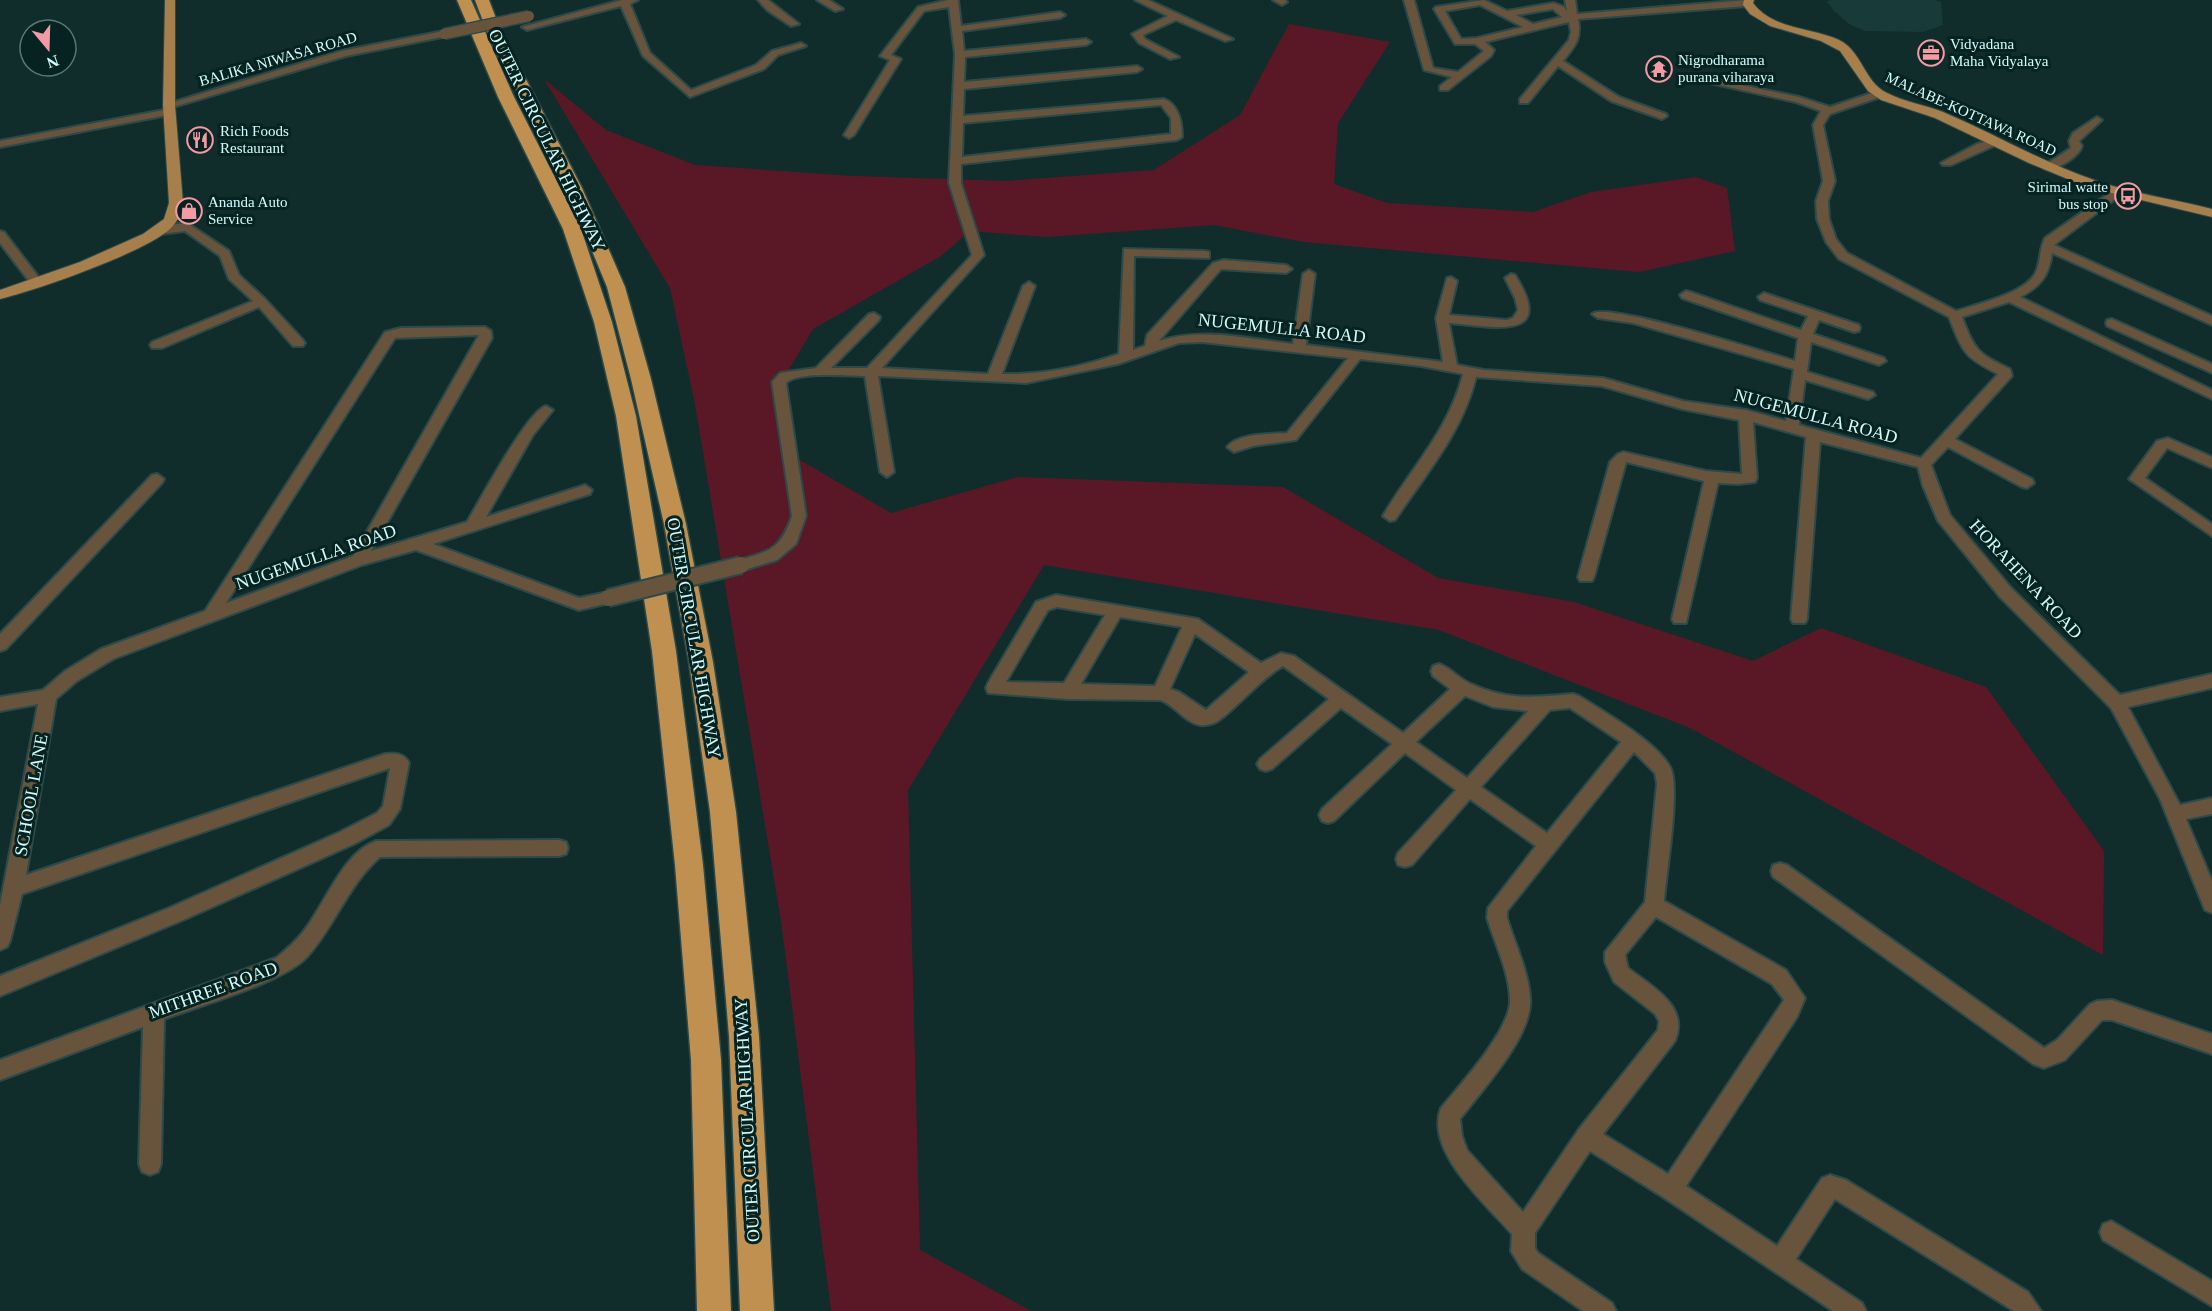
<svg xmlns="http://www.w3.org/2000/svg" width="2212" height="1311" font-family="'Times New Roman',serif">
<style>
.built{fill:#183a38}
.green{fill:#5a1826}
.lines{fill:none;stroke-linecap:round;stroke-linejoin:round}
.minor-casing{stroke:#2b4a49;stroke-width:4}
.major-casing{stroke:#2b4a49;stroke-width:2}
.highway-casing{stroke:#2b4a49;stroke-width:3}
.minor{fill:#68543c;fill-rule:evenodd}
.major{fill:#a77f4c;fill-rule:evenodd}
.highway{fill:#c09051;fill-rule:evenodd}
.minor-bridge-far1-casing{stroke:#2b4a49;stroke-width:13;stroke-linecap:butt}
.minor-bridge-casing{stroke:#2b4a49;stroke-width:20;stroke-linecap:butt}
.minor-bridge-far1{stroke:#68543c;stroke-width:10}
.minor-bridge{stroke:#68543c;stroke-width:16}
.labels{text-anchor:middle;stroke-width:6;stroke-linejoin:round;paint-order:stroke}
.far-poi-label{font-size:15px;fill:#d1fcf9;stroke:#062322;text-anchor:start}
.far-street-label{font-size:15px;fill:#d1fcf9;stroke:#062322}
.street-label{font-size:18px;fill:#d1fcf9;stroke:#062322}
</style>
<rect width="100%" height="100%" fill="#102d2c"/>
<!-- built -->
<path class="built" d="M1830 0H1935L1941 2 1943 25 1923 32 1865 31 1849 24 1835 12 1827 2Z"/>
<!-- green -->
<path class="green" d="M1289 24 1390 42 1338 123 1334 184 1387 203 1533 212 1591 192 1696 177 1727 188 1735 251 1639 272 1304 242 1214 225 1046 237 970 231 941 256 813 329 785 376 786 452 891 513 1018 477 1283 487 1438 578 1574 602 1753 661 1821 628 1986 687 2104 851 2103 955 1690 728 1439 630 1044 565 908 790 920 1250 1031 1311H831L781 921 695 404 670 288 544 79 606 130 695 165 853 176 1006 181 1154 170 1240 115Z"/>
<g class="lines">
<!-- minor casing -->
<g class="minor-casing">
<g id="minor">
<path d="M622 0H638L630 4 650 53 691 90 756 65 772 51 801 43 806 46 778 55 764 69 690 97 643 56 621 6 527 30 522 27Z"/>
<path d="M758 0H768L799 24 791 26 767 10Z"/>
<path d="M817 0H829L843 9 835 11Z"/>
<path d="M948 0H958L961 26 1060 12 1065 15 1060 18 962 31 964 51 1086 39 1091 42 1086 45 965 57 964 82 1137 66 1142 69 1137 72 964 89 963 116 1164 99C1179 105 1182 122 1182 137L1177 140 961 164V183L984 255 882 368 988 374 1023 286 1029 282 1035 286 1002 374C1041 375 1082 367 1119 354L1124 249 1205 251 1209 252V258L1134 256 1133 350 1145 346 1147 335 1213 263 1224 260 1286 265 1292 269 1286 273 1221 269 1159 341C1201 327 1249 339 1293 344L1303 274 1309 270 1315 274 1306 345 1443 362 1436 318 1447 278 1451 277 1457 281 1449 315 1507 320 1513 318 1518 310 1515 298 1505 278 1511 274 1515 275C1558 343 1491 326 1449 323L1457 365 1484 370 1603 378 1683 401 1746 410 1786 421 1794 369 1633 323 1598 318 1592 314C1605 301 1768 353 1795 361L1798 338 1682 298 1680 295 1686 291 1690 292 1801 330 1808 316 1760 300 1758 297 1764 293 1859 325 1860 328 1859 331 1854 332 1819 320 1813 334 1884 358 1886 361 1879 365 1811 342 1807 372 1873 392 1875 395 1868 399 1805 380 1799 425 1921 458 1998 374C1964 357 1963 353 1949 317L1839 259 1826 242 1817 219 1816 201 1823 181 1813 125 1821 111 1796 102 1688 78V74L1799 97 1830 107 1875 92H1883V96L1830 114 1823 125 1835 181 1828 201 1829 219 1836 239 1847 253 1956 311C1978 304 2023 294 2035 274 2041 263 2039 249 2045 238L2114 190H2122V194L2054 245 2212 316V325L2052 253C2049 276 2040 287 2020 297L2212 390V399L2009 302 1962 317C1975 351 1977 353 2010 369L2012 376 1955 439 2032 479 2034 483 2027 488 2022 487 1948 447 1931 465 1950 515 2012 589 2120 695 2212 674V688L2128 707 2180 805 2212 798V814L2186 819 2212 881V913L2205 910 2160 799 2111 708 2000 597 1938 521 1923 486 1918 467 1820 442 1807 619 1805 623H1793L1791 619 1806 437 1753 422 1757 478 1755 482 1738 484 1718 483 1686 623H1674L1672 619 1704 481 1626 462 1594 577 1592 581H1580L1578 577 1610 462 1618 454 1623 452 1706 471 1742 474 1739 420 1682 409 1602 386 1476 377C1463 431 1426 474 1395 520L1390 521 1383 516C1411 468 1449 430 1463 374L1421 366 1360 359 1296 440 1253 446 1234 452 1227 447C1238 433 1270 434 1287 433L1348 358 1202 342 1179 343 1118 364 1026 383 878 376 894 472 887 477 880 472 865 376C847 376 798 371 786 383L806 516 796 544 777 560 741 571 736 569 733 565 736 561C769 551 780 551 792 516L772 382 780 373 816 368 869 314 874 313 880 317 879 320 831 368H867L972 255 949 183 955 54 949 7 924 11 891 55 901 59 854 135 849 138 844 135 890 60 880 56 918 7ZM1161 105 1171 118V134L962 157 963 123Z"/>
<path d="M1135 0H1148L1233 39 1225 41 1176 20 1143 35 1145 39 1179 57 1170 59 1139 43 1132 34 1168 16Z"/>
<path d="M1273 0H1285L1287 2 1282 5Z"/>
<path d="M1404 0H1414L1433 68 1458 72 1484 51 1475 44H1455L1434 9 1436 7 1484 0 1507 11 1554 3 1564 7 1567 11 1565 0H1575L1577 14 1747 0 1752 3 1747 6 1578 19C1582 39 1575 46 1563 61L1619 97 1666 114 1667 116 1662 119 1611 101 1558 66 1528 103H1520V99L1569 40 1571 32 1569 22 1485 42 1494 50 1491 56 1448 90H1440V86L1452 77 1424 70ZM1480 5 1523 27 1477 38 1461 39 1445 11ZM1553 9 1562 17 1533 24 1516 15Z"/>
<path d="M444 31 449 34 447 36 346 56 173 107 164 105 341 51Z"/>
<path d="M169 109 173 110V114L0 147V141Z"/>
<path d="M2097 117 2102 120 2079 141 2082 146C2079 157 2056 171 2045 169V165L2071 148 2069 141 2073 133Z"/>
<path d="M1994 139 1998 140V144L1951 165H1943L1941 163 1977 144Z"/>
<path d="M187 223 229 251 239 275 265 299 303 340 305 343 303 346H293L259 307 162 348H152L150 345 152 342 253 301 229 279 220 256 185 231 160 234 154 230 160 226Z"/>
<path d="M0 231 4 232 40 279 42 282 40 285H32L0 243Z"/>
<path d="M2112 319 2212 364V373L2107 326 2106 323 2107 320Z"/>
<path d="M485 327 491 331 492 338 371 551 467 522C479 502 528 410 546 406L553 410 533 435 486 517 585 485 592 490 590 494 433 544 579 598 608 592 614 594 616 598 614 602 579 610 416 550 362 565 113 659 77 681 56 699 26 875 385 754C395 753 404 753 409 763L400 809 389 825 354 844 183 920 0 996V976L169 908 340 832 377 813 383 806 390 768 22 894 10 941 7 947 0 950V905L38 704 0 711V697L43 690 65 671 101 649 205 611 385 332 401 328ZM479 335 353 556 226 603 395 338Z"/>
<path d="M2168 438 2212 457V468L2167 448 2145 478 2212 524V536L2129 479 2157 441Z"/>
<path d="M157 474 164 479 162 483 6 649 0 651V634L152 475Z"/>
<path d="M1056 595 1198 619 1261 663 1281 653 1294 656 1403 733 1450 689 1433 676 1431 671 1433 666 1439 664C1451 668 1459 679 1471 684 1509 701 1534 697 1573 694L1579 696C1604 712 1656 741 1670 767 1681 786 1666 874 1664 901L1786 970 1805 998 1797 1017 1686 1186 1777 1246 1822 1178 1830 1175 1846 1180 2028 1292 2041 1311H2014L1835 1199 1796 1259 1862 1303 1866 1311H1833L1663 1197 1590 1151 1535 1233V1248L1538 1253 1612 1303 1616 1311H1583L1522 1269 1511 1251 1512 1234C1487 1205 1424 1151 1441 1108 1460 1085 1512 1028 1510 999 1509 971 1495 944 1487 918L1488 908 1536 846 1470 799 1412 865 1405 867 1398 865 1396 859 1398 853 1456 790 1405 753 1334 821 1328 823 1322 821 1319 815 1322 809 1392 744 1341 708 1272 769 1266 771 1260 769 1257 764 1260 759 1329 699 1283 666C1258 681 1241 704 1218 721 1213 724 1205 726 1200 725 1185 723 1174 704 1160 700L1068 699 988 693 986 688 988 683 1036 602ZM1057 607 1105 615 1064 683 1006 682 1048 610ZM1120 617 1182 627 1155 686 1081 684ZM1195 634 1249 672 1206 710 1179 692 1170 689ZM1465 696 1493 707 1528 711 1467 778 1416 742ZM1570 708 1621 742 1547 833 1481 787 1550 710ZM1634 752 1655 773 1657 784 1645 902 1605 952V962L1614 982 1655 1014 1659 1021 1658 1030 1579 1129 1523 1212 1467 1150 1462 1136 1460 1119C1482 1090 1534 1035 1530 997 1528 970 1515 944 1507 918V911ZM1656 917 1772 984 1784 1000 1668 1174 1603 1134 1675 1041C1690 1006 1651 986 1628 968L1625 955Z"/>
<path d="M559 840 566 842 568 848 566 854 559 856 380 857C348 885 335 926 307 957 284 982 199 1006 164 1019L161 1164 158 1172 150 1175 142 1172 139 1164 143 1027 0 1080V1060L276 958C286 950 295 942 303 932 325 905 342 853 376 841Z"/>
<path d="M1780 863 1787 865 2044 1048 2057 1040 2090 1004 2097 1001 2112 1000 2212 1034V1054L2112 1020H2102L2065 1060 2044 1068 2033 1064 1773 877 1771 871 1773 865Z"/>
<path d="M2111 1221 2212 1281V1306L2103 1240 2100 1232 2103 1224Z"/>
</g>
</g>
<!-- major casing -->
<g class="major-casing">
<g id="major">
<path d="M165 0H175V105L183 203C181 213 178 221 171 228 146 252 37 290 0 299V290L80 262 143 234 164 219 169 203 163 105Z"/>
<path d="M1744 0H1754L1753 3C1773 30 1811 27 1839 40 1862 51 1864 82 1887 93 1904 102 1925 105 1943 112 1995 134 2043 163 2097 181 2134 194 2174 199 2212 209V217L2087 187 2029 163 1935 118 1881 100 1868 91 1840 51 1821 41 1770 26 1750 14 1743 5Z"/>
</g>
</g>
<!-- highway casing -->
<g class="highway-casing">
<g id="highway">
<path d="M457 0H471L514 97 581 229 612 322 636 416 676 651 703 865 721 1060 731 1311H697L691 1060 675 865 652 651 616 416 594 322 563 229 498 97Z"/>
<path d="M475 0H489L500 29 582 188 625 287 651 379 686 524 713 662 736 812 759 1036 774 1311H740L729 1036 710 812 689 662 664 524 631 379 607 287 566 188 486 29Z"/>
</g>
</g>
<!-- minor -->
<use href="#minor" class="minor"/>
<!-- major -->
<use href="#major" class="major"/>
<!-- highway -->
<use href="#highway" class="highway"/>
<!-- minor-bridge-far1 casing -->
<g class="minor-bridge-far1-casing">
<path id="minor-bridge-far1" d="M444 34 529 16"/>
</g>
<!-- minor-bridge casing -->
<g class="minor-bridge-casing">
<path id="minor-bridge" d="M608 598 741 565"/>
</g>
<!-- minor-bridge-far1 -->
<use href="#minor-bridge-far1" class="minor-bridge-far1"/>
<!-- minor-bridge -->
<use href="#minor-bridge" class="minor-bridge"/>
</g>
<!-- icons -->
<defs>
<g id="office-ring" transform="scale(1.35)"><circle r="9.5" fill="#062322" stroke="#f49aa5" stroke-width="1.5"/><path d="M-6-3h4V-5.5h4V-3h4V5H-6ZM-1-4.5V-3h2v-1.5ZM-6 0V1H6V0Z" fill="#f49aa5"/></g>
<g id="temple-ring" transform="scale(1.35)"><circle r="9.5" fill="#062322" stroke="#f49aa5" stroke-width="1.5"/><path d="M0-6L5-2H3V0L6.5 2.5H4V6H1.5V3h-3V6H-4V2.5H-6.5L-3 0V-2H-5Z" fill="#f49aa5"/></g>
<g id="restaurant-ring" transform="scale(1.35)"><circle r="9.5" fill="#062322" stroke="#f49aa5" stroke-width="1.5"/><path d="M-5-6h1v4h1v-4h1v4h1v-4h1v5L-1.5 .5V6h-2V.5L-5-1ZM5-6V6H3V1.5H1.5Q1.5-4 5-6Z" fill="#f49aa5"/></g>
<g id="bus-ring" transform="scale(1.35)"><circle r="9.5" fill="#062322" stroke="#f49aa5" stroke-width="1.5"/><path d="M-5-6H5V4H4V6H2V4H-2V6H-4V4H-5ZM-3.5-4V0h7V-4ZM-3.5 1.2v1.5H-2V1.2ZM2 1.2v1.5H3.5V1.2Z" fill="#f49aa5"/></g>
<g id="shop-ring" transform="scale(1.35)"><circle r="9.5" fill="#062322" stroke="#f49aa5" stroke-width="1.5"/><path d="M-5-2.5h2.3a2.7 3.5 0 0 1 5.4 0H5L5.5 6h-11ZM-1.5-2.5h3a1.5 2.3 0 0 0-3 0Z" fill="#f49aa5"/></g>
</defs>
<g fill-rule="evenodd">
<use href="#office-ring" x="1931" y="53"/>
<use href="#temple-ring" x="1659" y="69"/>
<use href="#restaurant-ring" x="200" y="140"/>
<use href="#bus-ring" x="2128" y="196"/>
<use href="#shop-ring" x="189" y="211"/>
</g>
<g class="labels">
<!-- far-poi labels -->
<g class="far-poi-label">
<text x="1950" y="49">Vidyadana<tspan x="1950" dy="17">Maha Vidyalaya</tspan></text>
<text x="1678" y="65">Nigrodharama<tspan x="1678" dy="17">purana viharaya</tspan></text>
<text x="220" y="136">Rich Foods<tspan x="220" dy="17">Restaurant</tspan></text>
<text x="2108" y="192" text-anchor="end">Sirimal watte<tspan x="2108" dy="17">bus stop</tspan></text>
<text x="208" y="207">Ananda Auto<tspan x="208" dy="17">Service</tspan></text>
</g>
<!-- far-street labels -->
<g class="far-street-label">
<text transform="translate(278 59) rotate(-16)" y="5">BALIKA NIWASA ROAD</text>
<text transform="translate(1971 114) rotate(24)" y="5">MALABE-KOTTAWA ROAD</text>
</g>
<!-- street labels -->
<g class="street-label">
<text transform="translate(547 140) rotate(64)" y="6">OUTER CIRCULAR HIGHWAY</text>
<text transform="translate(1282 328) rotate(6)" y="6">NUGEMULLA ROAD</text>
<text transform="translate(1816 416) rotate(15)" y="6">NUGEMULLA ROAD</text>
<text transform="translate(316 557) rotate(-19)" y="6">NUGEMULLA ROAD</text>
<text transform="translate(2026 579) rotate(47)" y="6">HORAHENA ROAD</text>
<text transform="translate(694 638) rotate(80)" y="6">OUTER CIRCULAR HIGHWAY</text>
<text transform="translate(31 795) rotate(-80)" y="6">SCHOOL LANE</text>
<text transform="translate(213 990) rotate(-20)" y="6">MITHREE ROAD</text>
<text transform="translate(747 1120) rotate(-93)" y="6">OUTER CIRCULAR HIGHWAY</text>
</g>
</g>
<!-- north arrow -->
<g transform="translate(48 48) rotate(161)"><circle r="28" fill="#062322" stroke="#577a78" stroke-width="1.5"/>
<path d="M0-4.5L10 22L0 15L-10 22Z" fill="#f49aa5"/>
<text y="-9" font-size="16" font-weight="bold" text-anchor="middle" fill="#d1fcf9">N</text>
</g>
</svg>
